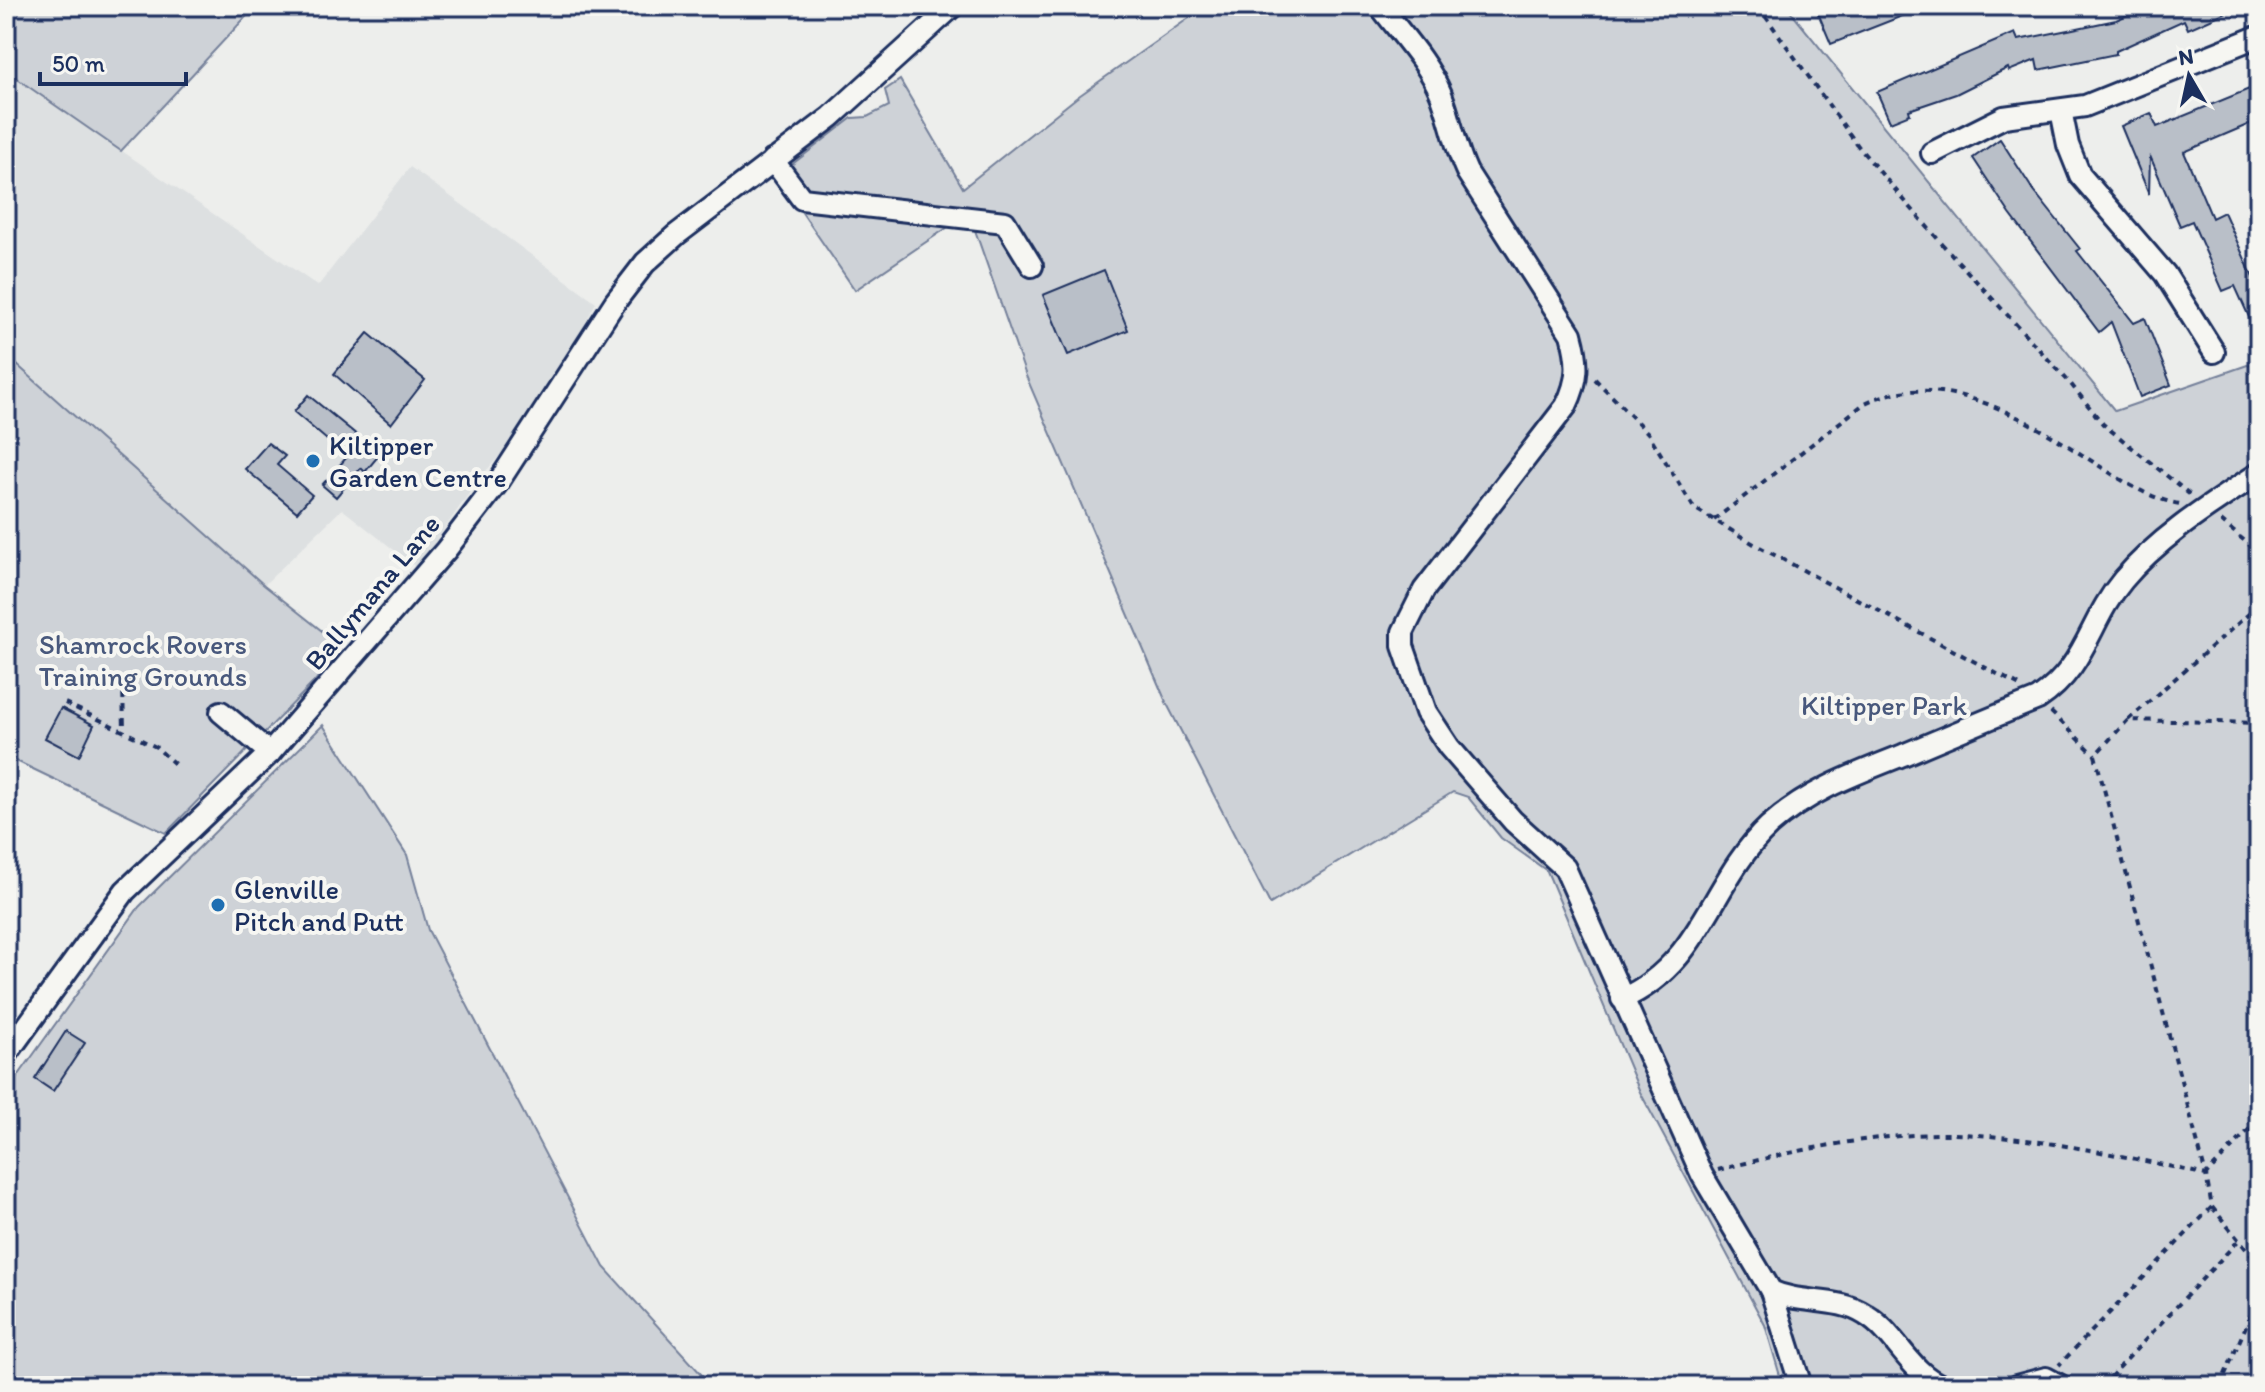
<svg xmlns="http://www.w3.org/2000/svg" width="2265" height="1392" font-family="Itim,sans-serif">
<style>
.built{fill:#dde0e1}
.green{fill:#ced2d7;stroke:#74809a;stroke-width:2}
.building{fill:#b9bfc8;stroke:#1b2f5e;stroke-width:2}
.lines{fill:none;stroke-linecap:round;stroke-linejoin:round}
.minor-casing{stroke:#1b2f5e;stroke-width:26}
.path{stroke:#1b2f5e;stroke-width:4;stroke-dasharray:6 6;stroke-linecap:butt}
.minor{stroke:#f6f6f2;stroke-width:20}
.poi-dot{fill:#1f6fb2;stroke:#f6f6f2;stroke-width:3}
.labels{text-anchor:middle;stroke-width:8;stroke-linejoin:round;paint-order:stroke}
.poi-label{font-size:28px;fill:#1b2f5e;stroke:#f6f6f2;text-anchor:start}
.street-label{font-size:28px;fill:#1b2f5e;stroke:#f6f6f2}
.park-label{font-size:28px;fill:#48587c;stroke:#f6f6f2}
</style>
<rect width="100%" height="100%" fill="#edeeec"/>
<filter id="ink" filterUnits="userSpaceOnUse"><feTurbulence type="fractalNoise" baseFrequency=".0125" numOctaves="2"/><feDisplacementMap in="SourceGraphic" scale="16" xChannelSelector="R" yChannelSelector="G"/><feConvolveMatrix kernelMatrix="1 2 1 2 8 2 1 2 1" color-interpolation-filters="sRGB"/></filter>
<g filter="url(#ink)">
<!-- built -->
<path class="built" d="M6 71 318 286 410 167 596 302 558 379 515 438 479 479 417 568 342 509 264 585 6 355Z"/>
<!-- green -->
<g class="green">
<path d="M6 6H256L121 151 6 71Z"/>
<path d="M1206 6H1786L2115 411 2259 361V1386H1783L1765 1325 1640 1092 1547 871 1501 838 1468 797 1453 792 1270 904 1166 702 1026 376 969 213 855 290 777 176 852 118 867 117 889 106 885 90 900 80 963 188 1076 98Z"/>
<path d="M6 355 264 585 341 646 315 681 166 833 6 756Z"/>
<path d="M323 725 407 855 428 930 604 1267 712 1386H6V1093L139 907Z"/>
</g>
<!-- building -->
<g class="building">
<path d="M1836 6H1925V7L1831 44 1818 13Z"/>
<path d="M2148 6H2240L2188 29 2184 20 2116 51V54L2038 70 2036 60 2009 71 2008 68 1956 94 1909 110 1910 114 1890 122 1877 92 2015 33 2018 40 2068 30 2116 20Z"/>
<path d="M2259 85V120L2184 152 2212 218 2224 212 2255 282 2259 280V339L2235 286 2223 291 2192 221 2180 226 2150 156 2149 194 2121 126 2151 113 2157 127Z"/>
<path d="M2000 139 2033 190 2080 249 2077 251 2134 323 2145 318 2171 385 2140 397 2111 322 2099 332 2010 214 1973 158Z"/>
<path d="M1104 270 1128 330 1068 355 1043 295Z"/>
<path d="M368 333 425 380 391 424 334 374Z"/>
<path d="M308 395 380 454 365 472 361 468 336 497 322 485 347 457 294 412Z"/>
<path d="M268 443 285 456 277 465 312 495 297 512 245 469Z"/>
<path d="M61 708 94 725 79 756 45 738Z"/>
<path d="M66 1031 85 1043 53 1091 35 1079Z"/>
</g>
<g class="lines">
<!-- minor casing -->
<g class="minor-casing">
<g id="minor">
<path d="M1380 6C1401 34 1428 62 1441 94 1451 120 1455 147 1467 172L1571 334C1579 363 1579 379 1566 406L1424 590 1403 632V646L1426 712 1449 747 1513 821 1565 868 1702 1175 1771 1291 1801 1386"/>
<path d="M2061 110 2068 145 2080 175 2165 274 2214 352"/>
<path d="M1932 153 2004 117 2085 106 2259 36"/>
<path d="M773 160 802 199 1005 222 1032 266"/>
<path d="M221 712 270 753"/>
<path d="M1622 999C1703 963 1710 881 1769 826 1808 791 1855 774 1903 755 1948 736 1993 717 2038 699 2087 666 2088 622 2123 580 2160 536 2212 504 2259 473"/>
<path d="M6 1055 125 891 270 753 446 550 499 481 615 302 645 263 676 235 831 117 953 6"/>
<path d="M1771 1291C1801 1305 1837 1296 1866 1315 1896 1333 1910 1374 1943 1386"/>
<path d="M2016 1386 2046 1378 2061 1386"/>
</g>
</g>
<!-- path -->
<g class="path">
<path d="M1758 6 1861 150 1943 245 2070 383 2103 424 2193 497"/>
<path d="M1595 379 1648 433 1694 508 1754 544 2020 686"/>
<path d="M1714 520 1865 403C1940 367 2024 417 2087 458 2117 477 2145 498 2180 504"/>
<path d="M2221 521 2259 553"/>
<path d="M2259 605 2128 720 2259 723"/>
<path d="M123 682 124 731"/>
<path d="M65 703 156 747 176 765"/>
<path d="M2051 712 2095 755"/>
<path d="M2128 720 2095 755 2206 1175 2259 1119"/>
<path d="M1718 1170C1800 1149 1893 1129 1978 1135 2054 1141 2132 1157 2206 1175L2212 1207 2059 1365"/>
<path d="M2212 1207 2259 1265"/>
<path d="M2102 1386 2239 1240"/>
<path d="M2220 1386 2259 1296"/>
</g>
<!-- minor -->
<use href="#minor" class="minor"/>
</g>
</g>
<!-- markers -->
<g class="poi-dot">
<circle cx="313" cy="461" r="8"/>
<circle cx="218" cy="905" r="8"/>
</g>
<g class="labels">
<!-- poi labels -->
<g class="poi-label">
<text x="329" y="455">Kiltipper<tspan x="329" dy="32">Garden Centre</tspan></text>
<text x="234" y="899">Glenville<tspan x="234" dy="32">Pitch and Putt</tspan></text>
</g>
<!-- street labels -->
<g class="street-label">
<text transform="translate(372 592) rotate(-50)" y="10">Ballymana Lane</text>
</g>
<!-- park labels -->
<g class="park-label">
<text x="143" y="654">Shamrock Rovers<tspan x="143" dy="32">Training Grounds</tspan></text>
<text x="1884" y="715">Kiltipper Park</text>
</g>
</g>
<!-- margin -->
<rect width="2265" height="1392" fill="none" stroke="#f6f6f2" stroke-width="32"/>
<rect x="16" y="16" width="2233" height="1360" fill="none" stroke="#1b2f5e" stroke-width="3" filter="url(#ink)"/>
<!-- north arrow -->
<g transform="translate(2189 76) rotate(351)" stroke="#f6f6f2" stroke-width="6" paint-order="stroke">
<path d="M0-6L14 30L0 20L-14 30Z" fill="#1b2f5e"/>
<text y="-12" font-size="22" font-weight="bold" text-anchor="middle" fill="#1b2f5e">N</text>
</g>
<!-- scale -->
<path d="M40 72v12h146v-12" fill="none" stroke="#1b2f5e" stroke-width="4"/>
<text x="52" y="72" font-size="24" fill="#1b2f5e" stroke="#f6f6f2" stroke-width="6" paint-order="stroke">50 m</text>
</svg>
